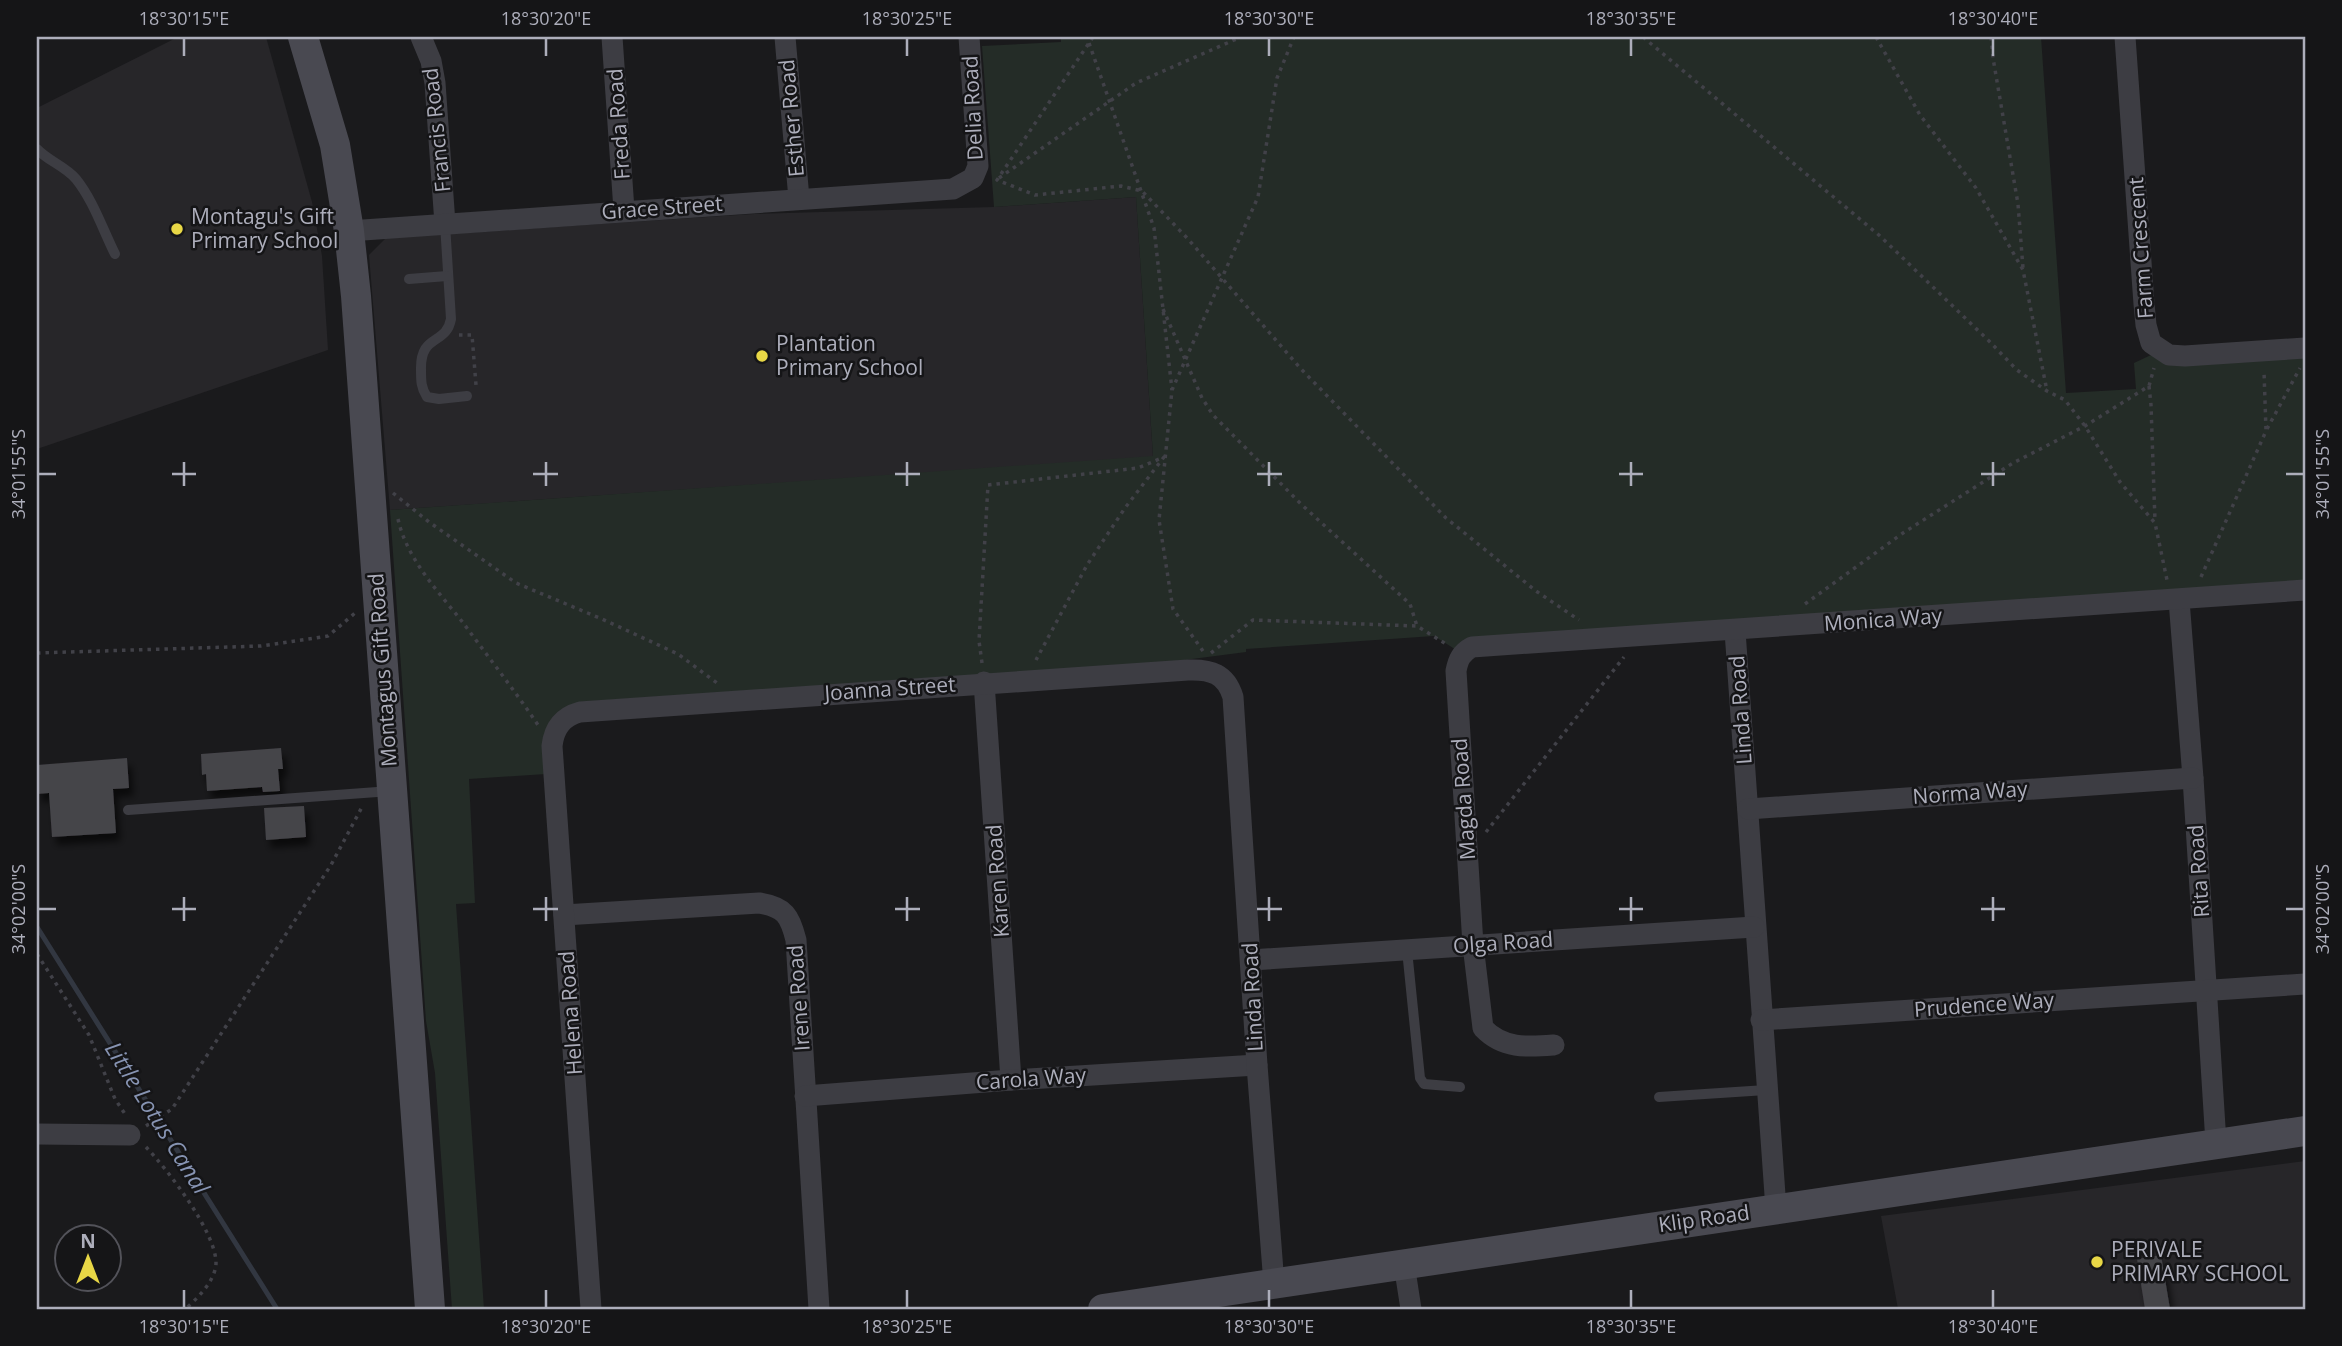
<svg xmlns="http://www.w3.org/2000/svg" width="2342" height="1346" font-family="'Open Sans',sans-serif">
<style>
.built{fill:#272629}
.green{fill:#242c27}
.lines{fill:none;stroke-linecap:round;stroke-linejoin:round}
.stream{stroke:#323741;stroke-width:5}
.building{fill:#454449;filter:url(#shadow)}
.path{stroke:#414148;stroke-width:3.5;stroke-dasharray:3.5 5;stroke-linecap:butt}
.lane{stroke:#3d3d43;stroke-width:10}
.street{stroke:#3d3d43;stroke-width:21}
.secondary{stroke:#494951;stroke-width:30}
.ticks{fill:none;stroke:#adaebb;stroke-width:2.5}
.poi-dot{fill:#e8d746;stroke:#151517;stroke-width:2.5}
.labels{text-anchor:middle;stroke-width:5;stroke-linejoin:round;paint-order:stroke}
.street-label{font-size:21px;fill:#adaebb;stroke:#151517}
.poi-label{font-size:21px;fill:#adaebb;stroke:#151517;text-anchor:start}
.water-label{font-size:23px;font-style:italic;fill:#8794b3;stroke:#151517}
.neatline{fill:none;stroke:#adaebb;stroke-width:2.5}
.ticks-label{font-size:18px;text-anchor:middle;fill:#adaebb}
</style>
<defs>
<filter id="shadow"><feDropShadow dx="4.5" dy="8" stdDeviation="3.5" flood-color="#0009"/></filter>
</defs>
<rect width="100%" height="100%" fill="#1a1a1c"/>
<!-- built -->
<g class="built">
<path d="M178 37H266L312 202 322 256 328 350 37 449V108Z"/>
<path d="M1136 197 1153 457 390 510 369 255 386 238 754 214 994 207Z"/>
<path d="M2305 1161V1309H1898L1881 1216Z"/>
</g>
<!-- green -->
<path class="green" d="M1061 37H2041L2066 393 2136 389 2134 363 2151 355 2176 366 2305 357V585L1458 651 1434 636 1246 649V652L1169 662 580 702 546 774 469 779 475 903 456 904 484 1309H452L435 1073 426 1021 390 510 1153 456 1136 197 994 207 982 46 1061 42Z"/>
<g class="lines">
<!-- stream -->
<path class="stream" d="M37 927 277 1309"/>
</g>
<!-- building -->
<g class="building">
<path d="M281 748 283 769H278L280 791 263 792 262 787 207 791 206 774 202 775 201 754Z"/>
<path d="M127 758 129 788 113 789 116 833 52 837 49 793 37 794V765Z"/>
<path d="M304 806 306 837 266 840 264 808Z"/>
<path d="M2161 1255 2170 1309H2145L2137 1259Z"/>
</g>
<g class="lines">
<!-- path -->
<g class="path">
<path d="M1093 37 997 180 1035 195 1121 186 1142 191 1188 239 1301 369 1446 518 1536 591 1579 620"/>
<path d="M1643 37 1880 236 1989 341 2017 370 2047 391 2065 400 2085 426 2120 482 2155 523 2167 580"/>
<path d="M1876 37 1920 115 1976 188 2023 270 2047 391"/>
<path d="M1991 37 1993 58 2018 204 2023 268"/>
<path d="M1089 43 1154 228 1172 390"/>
<path d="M999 178 1136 83 1241 37"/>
<path d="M1163 309 1202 398 1213 415 1302 505 1410 604 1417 626"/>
<path d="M459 335H472L476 385"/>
<path d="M2149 386 2151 405 2155 521"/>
<path d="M2267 429 2300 368"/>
<path d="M393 493 429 522 516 583 602 619 678 654 717 683"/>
<path d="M398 519C407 560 439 592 464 624 489 658 515 691 538 725"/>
<path d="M2201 577 2266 431 2264 371"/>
<path d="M1805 604 1903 533 2013 463 2085 426 2149 386 2154 368"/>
<path d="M1203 651 1173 609 1159 520 1172 390 1258 197 1277 78 1294 37"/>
<path d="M37 653 261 646 328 636 355 613"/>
<path d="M1211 653 1253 620 1417 626 1446 644"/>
<path d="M982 663 979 641 988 485 1138 468 1164 457 1125 508 1087 565 1036 660"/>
<path d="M1486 832 1624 657"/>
<path d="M37 954 89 1035 115 1099 127 1117"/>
<path d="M146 1126 172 1109 331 865 362 807"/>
<path d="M146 1147C167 1169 217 1233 216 1264 215 1281 197 1299 185 1309"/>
</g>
<!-- lane -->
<g class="lane">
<path d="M37 149C48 161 65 166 76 179 93 200 103 230 115 254"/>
<path d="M445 224 451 319C446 346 420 333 421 370 421 381 421 388 427 397L439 399 467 396"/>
<path d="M409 279 447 276"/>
<path d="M128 810 391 791"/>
<path d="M1407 950 1420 1078 1424 1084 1460 1087"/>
<path d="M1659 1097 1766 1090"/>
</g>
<!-- street -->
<g class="street">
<path d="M421 37 431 61 435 83 445 224"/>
<path d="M612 37 624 210"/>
<path d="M785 37 799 199"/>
<path d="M2125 37 2144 304 2146 325 2151 343 2169 355 2185 356 2305 348"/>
<path d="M349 231 953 189 973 178 978 166 969 37"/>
<path d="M2179 600 2193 778 2216 1143"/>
<path d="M1735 631 1776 1209"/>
<path d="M984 682 1011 1080"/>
<path d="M1748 809 2193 778"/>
<path d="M564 915 759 903C785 907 790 916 796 940L819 1309"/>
<path d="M1251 960 1754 927"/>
<path d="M1761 1020 2305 984"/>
<path d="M1554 1045C1527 1047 1503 1049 1483 1028L1473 945 1456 671C1458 660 1461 653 1472 647L2305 590"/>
<path d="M805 1096 1011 1080 1257 1065"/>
<path d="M37 1134 130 1135"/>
<path d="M1404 1264 1411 1309"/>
<path d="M591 1309 552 746C554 728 562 717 580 712L1188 670C1211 669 1226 674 1233 697L1257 1065 1274 1284"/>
</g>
<!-- secondary -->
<g class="secondary">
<path d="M303 37 335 145 349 231 356 296 430 1309"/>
<path d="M1103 1309 2305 1131"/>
</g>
</g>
<!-- ticks -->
<path class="ticks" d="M184 38V56M546 38V56M907 38V56M1269 38V56M1631 38V56M1993 38V56M184 462V486M546 462V486M907 462V486M1269 462V486M1631 462V486M1993 462V486M38 474H56M172 474H196M533 474H558M895 474H920M1257 474H1282M1619 474H1643M1981 474H2005M2286 474H2304M184 897V921M546 897V921M907 897V921M1269 897V921M1631 897V921M1993 897V921M38 909H56M172 909H196M533 909H558M895 909H920M1257 909H1282M1619 909H1643M1981 909H2005M2286 909H2304M184 1290V1308M546 1290V1308M907 1290V1308M1269 1290V1308M1631 1290V1308M1993 1290V1308"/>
<!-- markers -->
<g class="poi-dot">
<circle cx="177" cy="229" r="7"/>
<circle cx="762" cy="356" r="7"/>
<circle cx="2097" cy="1262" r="7"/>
</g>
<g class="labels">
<!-- street labels -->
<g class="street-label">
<text transform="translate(973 108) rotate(-93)" y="7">Delia Road</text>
<text transform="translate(792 118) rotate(-95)" y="7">Esther Road</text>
<text transform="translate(619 124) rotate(-94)" y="7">Freda Road</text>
<text transform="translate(437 130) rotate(-96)" y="7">Francis Road</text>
<text transform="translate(662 208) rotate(-4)" y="7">Grace Street</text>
<text transform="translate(2141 248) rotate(-94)" y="7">Farm Crescent</text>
<text transform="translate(1883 620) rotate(-4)" y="7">Monica Way</text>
<text transform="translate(383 670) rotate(-94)" y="7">Montagus Gift Road</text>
<text transform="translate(890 689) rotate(-4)" y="7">Joanna Street</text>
<text transform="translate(1741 710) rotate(-94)" y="7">Linda Road</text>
<text transform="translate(1970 793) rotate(-4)" y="7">Norma Way</text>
<text transform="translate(1464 799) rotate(-94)" y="7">Magda Road</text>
<text transform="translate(2199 871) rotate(-94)" y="7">Rita Road</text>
<text transform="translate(998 881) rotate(-94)" y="7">Karen Road</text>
<text transform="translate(1503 943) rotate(-4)" y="7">Olga Road</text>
<text transform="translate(1253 997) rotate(-93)" y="7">Linda Road</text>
<text transform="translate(799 998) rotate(-94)" y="7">Irene Road</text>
<text transform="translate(1984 1005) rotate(-4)" y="7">Prudence Way</text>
<text transform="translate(571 1013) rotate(-94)" y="7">Helena Road</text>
<text transform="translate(1031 1079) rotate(-4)" y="7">Carola Way</text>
<text transform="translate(1704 1219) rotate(-8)" y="7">Klip Road</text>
</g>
<!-- poi labels -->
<g class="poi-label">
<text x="191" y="224">Montagu's Gift<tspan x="191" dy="24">Primary School</tspan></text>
<text x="776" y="351">Plantation<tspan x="776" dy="24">Primary School</tspan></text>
<text x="2111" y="1257">PERIVALE<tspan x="2111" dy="24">PRIMARY SCHOOL</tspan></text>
</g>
<!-- water labels -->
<g class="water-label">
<text transform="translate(157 1118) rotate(58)" y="8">Little Lotus Canal</text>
</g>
</g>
<!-- border -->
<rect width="2342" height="1346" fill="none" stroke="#151517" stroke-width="77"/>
<!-- north arrow -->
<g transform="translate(88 1258)"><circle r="33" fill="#151517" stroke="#525259" stroke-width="2"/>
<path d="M0-5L12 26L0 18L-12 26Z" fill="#e8d746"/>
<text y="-10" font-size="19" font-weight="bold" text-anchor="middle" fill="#adaebb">N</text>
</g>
<rect x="38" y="38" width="2266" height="1270" class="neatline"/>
<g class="ticks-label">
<text x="184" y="25">18°30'15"E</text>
<text x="546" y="25">18°30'20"E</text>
<text x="907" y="25">18°30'25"E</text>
<text x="1269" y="25">18°30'30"E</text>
<text x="1631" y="25">18°30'35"E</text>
<text x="1993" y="25">18°30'40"E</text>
<text transform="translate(19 474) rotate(-90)" y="6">34°01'55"S</text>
<text transform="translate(2323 474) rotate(-90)" y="6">34°01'55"S</text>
<text transform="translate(19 909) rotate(-90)" y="6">34°02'00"S</text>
<text transform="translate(2323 909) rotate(-90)" y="6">34°02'00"S</text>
<text x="184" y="1333">18°30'15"E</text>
<text x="546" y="1333">18°30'20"E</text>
<text x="907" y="1333">18°30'25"E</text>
<text x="1269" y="1333">18°30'30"E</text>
<text x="1631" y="1333">18°30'35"E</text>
<text x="1993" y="1333">18°30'40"E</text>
</g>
</svg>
